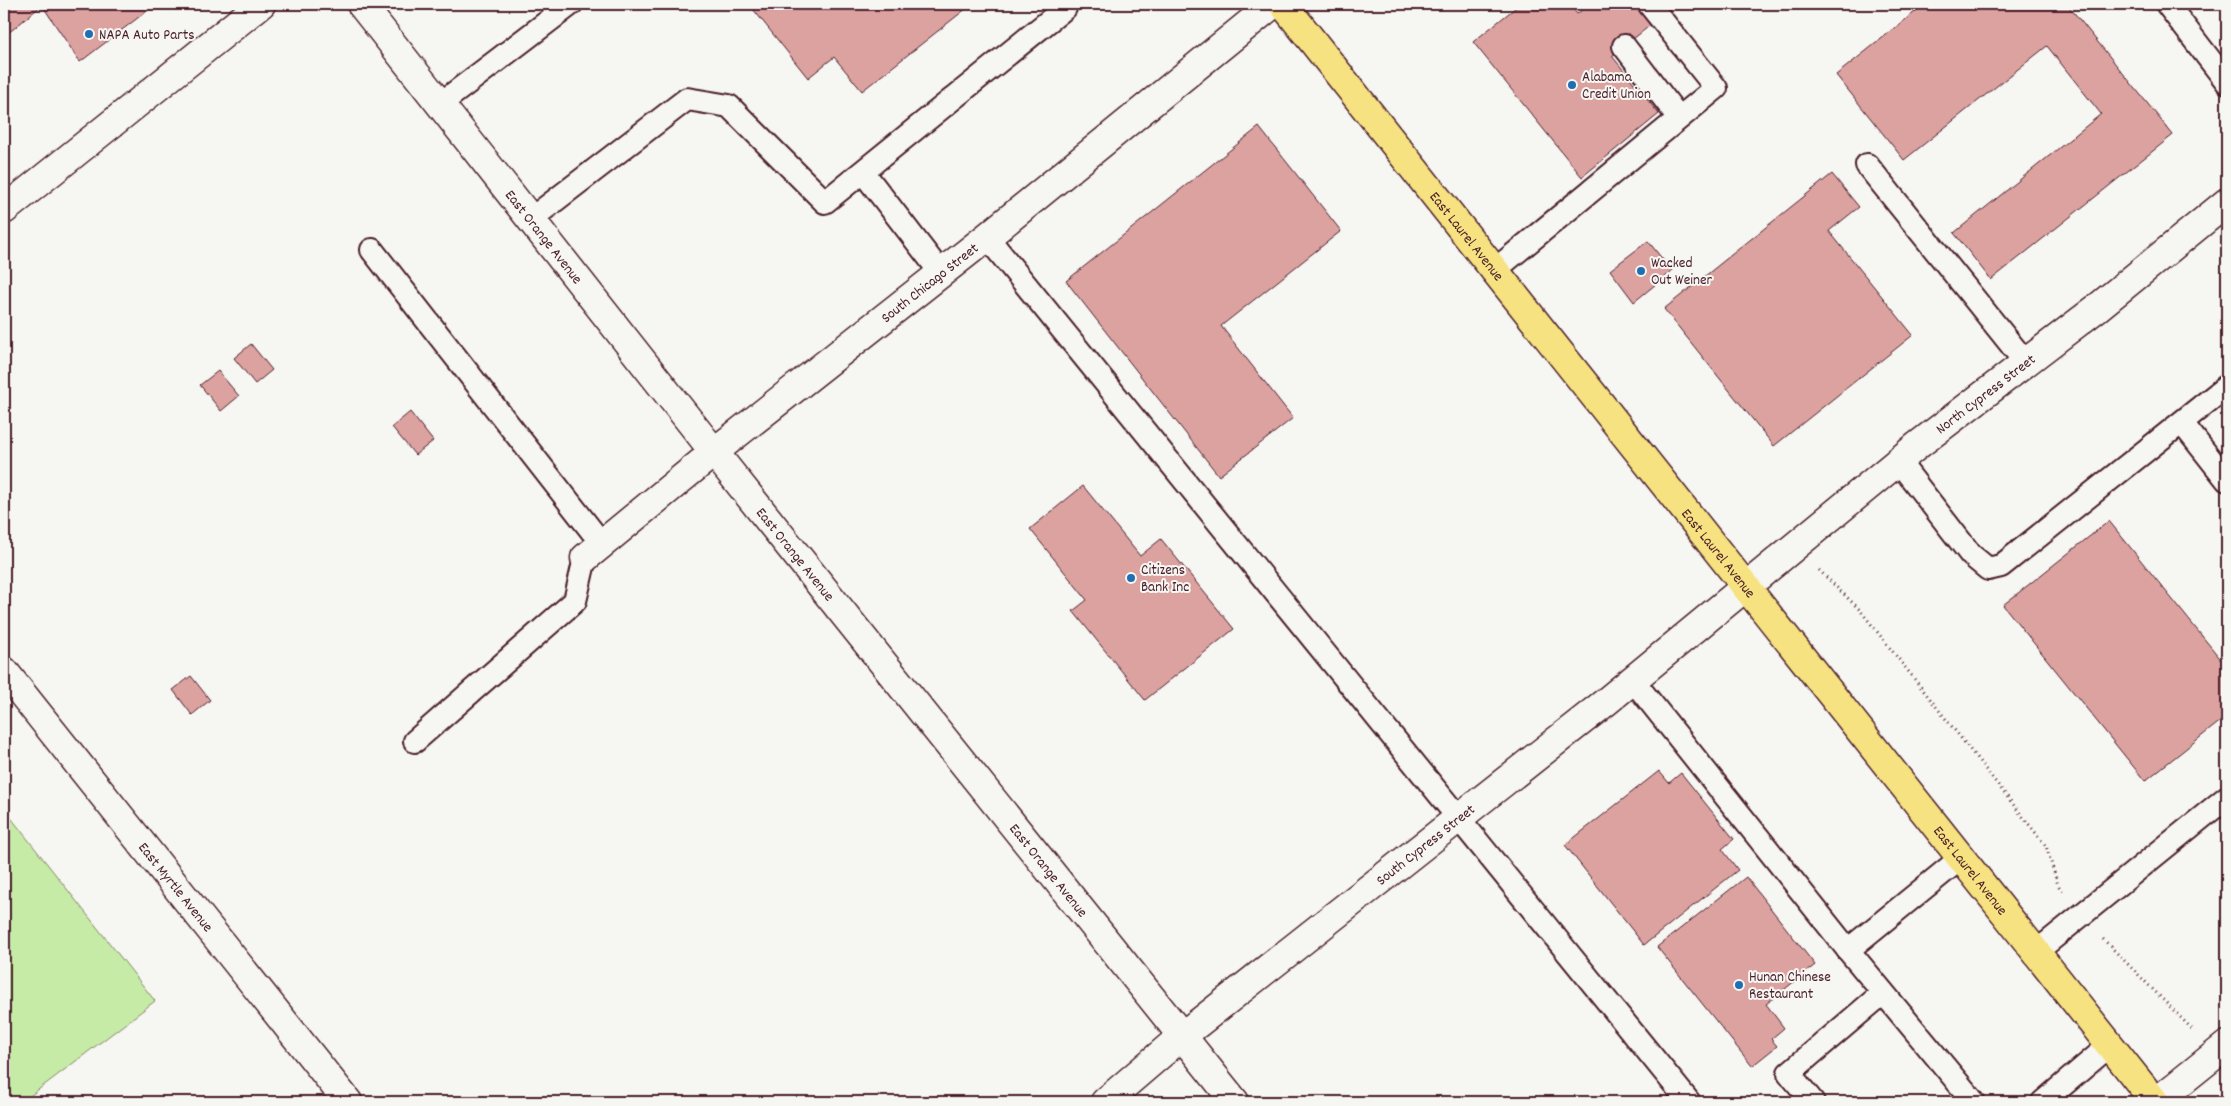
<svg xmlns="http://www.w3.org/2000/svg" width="2231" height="1106" font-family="Dekko,sans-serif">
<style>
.green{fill:#c5eba6;stroke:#888568}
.building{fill:#dca2a0;stroke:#4a1f2b}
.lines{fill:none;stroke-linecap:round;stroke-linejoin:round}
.lane-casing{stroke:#4a1f2b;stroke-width:26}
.street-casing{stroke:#4a1f2b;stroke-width:31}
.primary-casing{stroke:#4a1f2b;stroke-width:31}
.path{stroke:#4a1f2b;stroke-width:3;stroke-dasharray:1 4;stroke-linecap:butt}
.lane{stroke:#f6f6f2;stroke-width:22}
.street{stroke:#f6f6f2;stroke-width:28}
.primary{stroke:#f7e281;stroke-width:28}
.poi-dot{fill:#1f6fb2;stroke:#f6f6f2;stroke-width:2}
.labels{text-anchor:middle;stroke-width:4;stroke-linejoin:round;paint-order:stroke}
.poi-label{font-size:15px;fill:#4a1f2b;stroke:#f6f6f2;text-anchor:start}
.street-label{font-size:15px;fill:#4a1f2b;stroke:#f6f6f2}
</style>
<rect width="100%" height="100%" fill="#f6f6f2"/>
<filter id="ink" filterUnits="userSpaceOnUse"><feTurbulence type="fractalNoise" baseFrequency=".02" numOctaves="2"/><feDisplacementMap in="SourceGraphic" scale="10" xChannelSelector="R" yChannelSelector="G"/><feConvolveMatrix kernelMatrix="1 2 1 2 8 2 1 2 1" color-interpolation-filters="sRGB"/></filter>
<g filter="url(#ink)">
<!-- green -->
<path class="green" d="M4 809 155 1001 22 1102H4Z"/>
<!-- building -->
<g class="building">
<path d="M4 4H156L80 62 42 5 6 35 4 32Z"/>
<path d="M749 4H972L862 91 834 57 808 78Z"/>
<path d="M1520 4H1569L1577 14 1589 4H1637L1653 23 1612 56 1659 114 1582 177 1473 42Z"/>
<path d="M1925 4H2067L2173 135 1991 280 1954 233 2101 114 2047 46 1904 160 1836 75Z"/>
<path d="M1259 127 1341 231 1221 326 1293 418 1219 476 1066 281Z"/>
<path d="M1832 174 1859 207 1829 231 1913 335 1774 446 1664 309Z"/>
<path d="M1648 241 1672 271 1634 302 1610 270Z"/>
<path d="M251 344 272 370 255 384 234 358Z"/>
<path d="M218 371 239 396 221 411 200 385Z"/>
<path d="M410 412 433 441 415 455 392 427Z"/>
<path d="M1083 486 1140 556 1161 539 1234 629 1145 700 1073 611 1087 600 1030 529Z"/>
<path d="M2109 521 2227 667V716L2145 781 2003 605Z"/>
<path d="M191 676 210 700 192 715 173 690Z"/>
<path d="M1659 771 1669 783 1681 773 1734 839 1722 849 1738 870 1644 945 1565 845Z"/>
<path d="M1746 877 1815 965 1766 1004 1784 1028 1771 1039 1777 1046 1752 1066 1657 947Z"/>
</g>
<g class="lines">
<!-- lane casing -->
<g class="lane-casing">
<g id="lane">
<path d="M2167 4 2227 82"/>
<path d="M1624 46 1679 118"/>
<path d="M440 104 571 4"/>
<path d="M1867 165 2026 363"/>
<path d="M863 172 941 273"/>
<path d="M531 219 687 99 729 106 825 202 1065 8"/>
<path d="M987 237 1689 1102"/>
<path d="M372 250 602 544"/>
<path d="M1496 269 1716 88 1649 4"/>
<path d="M2182 423 2227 480"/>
<path d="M1899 462 1971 555 1988 569 2001 566 2227 386"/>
<path d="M1632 679 1848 950 1974 1102"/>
<path d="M415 741 575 601 585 558"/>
<path d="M1848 950 1961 858"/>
<path d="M2036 952 2227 797"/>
<path d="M1813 1102 1789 1073 1883 993"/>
<path d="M2043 1102 2110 1045"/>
</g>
</g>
<!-- street casing -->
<g class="street-casing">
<g id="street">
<path id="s1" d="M361 4 714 452 1235 1102"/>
<path d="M4 210 261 4"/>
<path id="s2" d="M585 558 714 452 987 237 1273 4"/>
<path id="s3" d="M4 671 348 1102"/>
<path id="s4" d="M1105 1102 1182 1036 1607 701 1918 445 2097 308 2227 202"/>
<path d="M2156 1102 2227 1045"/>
</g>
</g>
<!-- primary casing -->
<g class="primary-casing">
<g id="primary">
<path id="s5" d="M1283 4 2155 1102"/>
</g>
</g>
<!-- path -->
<g class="path">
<path d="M1819 570 1860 610 2046 846 2058 885 2062 891"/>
<path d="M2103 939 2192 1029"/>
</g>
<!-- lane -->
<use href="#lane" class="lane"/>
<!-- street -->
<use href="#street" class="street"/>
<!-- primary -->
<use href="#primary" class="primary"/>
</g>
</g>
<!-- markers -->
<g class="poi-dot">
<circle cx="89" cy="34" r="5"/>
<circle cx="1572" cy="85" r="5"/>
<circle cx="1641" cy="271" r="5"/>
<circle cx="1131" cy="578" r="5"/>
<circle cx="1739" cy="985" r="5"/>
</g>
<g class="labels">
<!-- poi labels -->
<g class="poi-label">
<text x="99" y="39">NAPA Auto Parts</text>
<text x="1582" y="81">Alabama<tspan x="1582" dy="17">Credit Union</tspan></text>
<text x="1651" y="267">Wacked<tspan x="1651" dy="17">Out Weiner</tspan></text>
<text x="1141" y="574">Citizens<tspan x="1141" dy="17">Bank Inc</tspan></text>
<text x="1749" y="981">Hunan Chinese<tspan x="1749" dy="17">Restaurant</tspan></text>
</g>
<!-- street labels -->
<g class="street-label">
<text dy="5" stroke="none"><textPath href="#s5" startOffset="296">East Laurel Avenue</textPath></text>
<text dy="5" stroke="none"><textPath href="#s1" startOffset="296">East Orange Avenue</textPath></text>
<text dy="5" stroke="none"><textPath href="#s2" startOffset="441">South Chicago Street</textPath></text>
<text dy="5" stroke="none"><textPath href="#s4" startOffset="1130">North Cypress Street</textPath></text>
<text dy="5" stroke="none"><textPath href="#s5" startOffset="701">East Laurel Avenue</textPath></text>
<text dy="5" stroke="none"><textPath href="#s1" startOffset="701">East Orange Avenue</textPath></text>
<text dy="5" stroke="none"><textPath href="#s4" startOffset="411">South Cypress Street</textPath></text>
<text dy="5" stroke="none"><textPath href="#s5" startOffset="1106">East Laurel Avenue</textPath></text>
<text dy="5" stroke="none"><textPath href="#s1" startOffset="1106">East Orange Avenue</textPath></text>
<text dy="5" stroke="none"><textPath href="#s3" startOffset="276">East Myrtle Avenue</textPath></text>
</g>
</g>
<!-- margin -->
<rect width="2231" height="1106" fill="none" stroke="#f6f6f2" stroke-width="20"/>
<rect x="10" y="10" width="2211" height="1086" fill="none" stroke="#4a1f2b" stroke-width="2" filter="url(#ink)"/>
</svg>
